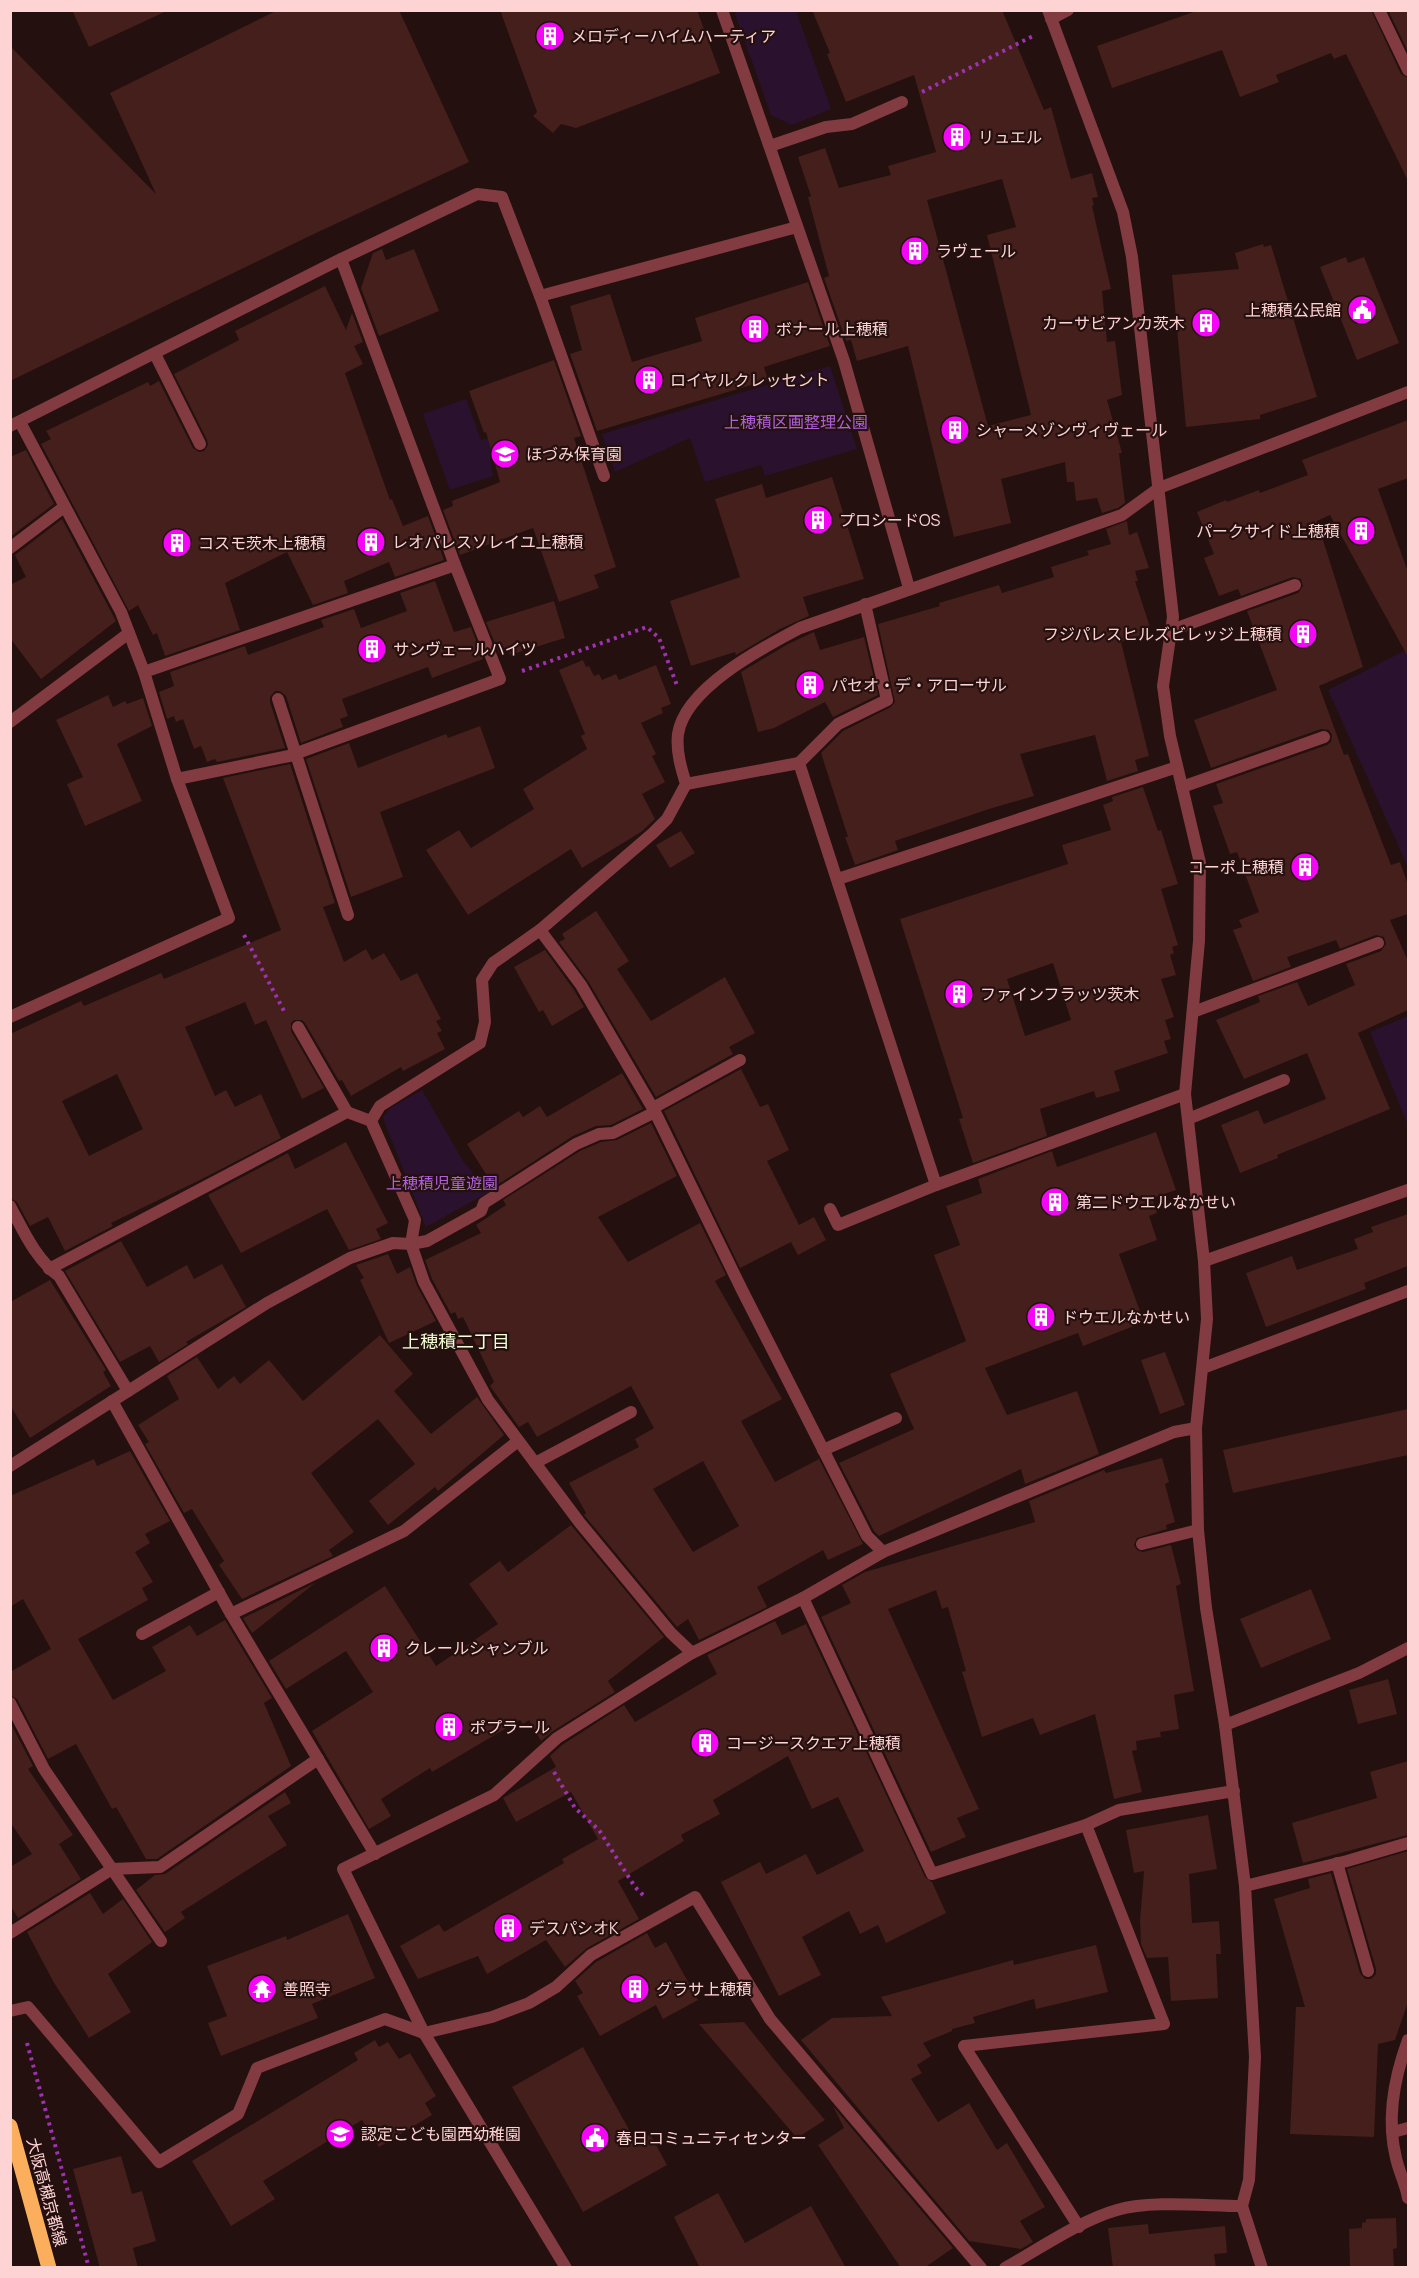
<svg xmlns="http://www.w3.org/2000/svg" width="1419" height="2278" font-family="Manrope,'Noto Sans JP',sans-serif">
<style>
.green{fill:#2a122e}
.building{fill:#441f1b;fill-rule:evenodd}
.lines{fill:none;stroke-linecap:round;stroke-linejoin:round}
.path{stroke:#9e32b3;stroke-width:4;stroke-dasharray:3 4.5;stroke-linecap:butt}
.service{stroke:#823b40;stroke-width:12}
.minor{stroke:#823b40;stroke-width:12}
.tertiary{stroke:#823b40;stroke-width:12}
.primary{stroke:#fbaf5d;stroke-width:15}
.labels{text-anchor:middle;stroke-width:4.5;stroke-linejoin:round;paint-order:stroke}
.poi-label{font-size:16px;fill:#fed3d3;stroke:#24100f;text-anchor:start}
.park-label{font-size:16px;fill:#b160dc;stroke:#24100f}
.street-label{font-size:16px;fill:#fed3d3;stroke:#24100f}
.neighbourhood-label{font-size:18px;fill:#f3fed5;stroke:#24100f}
</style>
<rect width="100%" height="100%" fill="#24100f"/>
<!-- green -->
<g class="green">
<path d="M734 11H796L831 109 792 125 771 115Z"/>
<path d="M830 366 857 449 765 476 761 465 705 482 690 438 615 472 602 434Z"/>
<path d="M466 399 481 440 501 435 506 453 490 459 493 476 450 490 423 414Z"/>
<path d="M1408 649V867L1328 690Z"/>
<path d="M1408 1016V1125L1370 1032Z"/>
<path d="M422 1090 463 1161 489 1192 426 1227 383 1118 390 1108Z"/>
</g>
<!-- building -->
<g class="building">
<path d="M72 10H169L89 47Z"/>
<path d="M278 10H399L469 162 318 232 10 381V46L156 194 110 93Z"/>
<path d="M500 10H697L720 73 576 128 561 124 553 133 533 116 537 112Z"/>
<path d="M812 10H1002L1044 110 1051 107 1071 179 1092 173 1098 197 1092 198 1094 205 1092 206 1111 289 1102 291 1107 342 1115 341 1122 395 1107 400 1122 453H1119L1125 503 1118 508 1102 513 1097 498 1076 501 1074 482H1067L1065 462 1001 479 1011 523 954 537 908 346 857 361 851 340 846 341 824 278 829 276 808 197 811 196 798 157 825 148 839 188 891 175 888 166 936 152 914 75 846 102 827 54 830 53ZM1002 179 1016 227 987 235 1031 415 988 426 927 200Z"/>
<path d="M1199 10H1371L1401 74 1408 78V181L1346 54 1334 59 1331 53 1276 75 1279 82 1240 97 1222 50 1112 88 1097 46Z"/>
<path d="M1388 10H1408V52Z"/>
<path d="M1263 244 1264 247 1271 245 1317 397 1260 415V419L1186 427 1172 275 1239 269 1235 253Z"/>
<path d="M382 249 386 260 414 249 439 311 379 336 361 288 373 253Z"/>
<path d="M1346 257 1348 263 1364 257 1399 343 1357 360 1320 267Z"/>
<path d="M808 282 830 346 764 367 768 380 597 431 570 354 582 350 570 306 610 294 632 362 702 341 695 318Z"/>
<path d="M325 286 346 330 352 313 363 342 354 346 363 364 345 373 390 500 392 499 403 526 428 516 444 560 395 577 389 562 344 581 348 593 313 605 287 552 225 583 240 630 165 656 157 633 153 635 138 605 129 611 41 444 51 439 46 431 148 382 150 386 159 381 193 448 199 452 204 451 208 445 207 440 174 374 239 340 235 331Z"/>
<path d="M554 360 581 436 574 438 616 567 594 575 599 588 559 602 533 528 460 555 443 510 453 506 452 501 500 482 486 432 484 433 469 391Z"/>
<path d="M1408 420V478L1378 489 1408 572V657L1330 515 1317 521 1363 667 1319 686 1344 755 1348 754 1391 865 1400 862 1408 885V914L1390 920 1408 961V1010L1358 1033 1390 1109 1277 1155 1278 1158 1240 1173 1221 1125 1258 1110 1264 1124 1326 1099 1307 1053 1244 1079 1216 1020 1260 1002 1258 996 1297 982 1308 1006 1355 985 1346 964 1381 951 1386 944 1384 937 1376 935 1340 949 1336 940 1287 957 1291 967 1253 981 1233 930 1242 927 1239 920 1259 912 1237 852 1230 854 1213 806 1223 803 1216 784 1327 745 1331 742 1332 735 1329 730 1321 729 1211 768 1194 720 1277 690 1247 611 1298 593 1303 586 1301 579 1293 577 1241 596 1238 589 1219 596 1204 558 1214 554 1197 512 1226 500 1227 502 1259 490 1260 493 1308 475 1302 460Z"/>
<path d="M26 450 54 504 10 537V457Z"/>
<path d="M832 477 864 579 803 597 809 616 780 629 736 655 735 652 691 666 670 601 740 577 715 499 762 484 766 498Z"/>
<path d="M62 519 116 621 41 679 10 638V585L26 577 15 555Z"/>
<path d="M1127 521 1129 535 1137 532 1149 568 1135 571 1138 581H1135L1150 627 1139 630 1141 635 1121 642 1149 756 1135 760 1138 771 1107 781 1095 735 1020 754 1034 796 989 809 895 841 898 850 855 865 845 837H848L821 753 843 731 891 707 895 702 878 624 940 606 939 603 999 585 1002 593 1054 577 1051 567 1089 555 1087 551 1111 544 1106 529Z"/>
<path d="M435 581 454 632 471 627 483 659 432 678 428 667 342 699 348 716 340 719 343 727 301 743 286 696 280 691H275L270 697V702L285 748 217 762 215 759 207 762 201 746 194 749 183 719 176 722 174 716 167 719 159 692 174 686 170 672 245 646 248 655 324 627 321 620 354 609 361 628 407 611 400 593Z"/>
<path d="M554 601 565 638 510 655 508 649 499 653 486 622Z"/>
<path d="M814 632 820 650 864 637 878 695 833 717 825 702 774 728 758 732 741 672 788 644Z"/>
<path d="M583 660 586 667 589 666 594 676 599 674 602 680 616 674 619 680 656 665 671 704 661 708 663 713 641 723 656 754 652 756 665 782 642 794 655 819 641 832 582 868 571 849 468 915 426 850 459 830 471 848 534 809 523 789 587 749 581 736 585 734 559 670Z"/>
<path d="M108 695 113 707 125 701 127 704 143 698 152 726 117 744 142 801 85 826 67 784 83 777 56 720Z"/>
<path d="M480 726 495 768 380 812 403 877 351 897 306 759 349 743 358 768 446 734 448 738Z"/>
<path d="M290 764 335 903 323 907 344 962 366 949 372 960 384 953 401 981 417 973 441 1019 436 1021 442 1031 437 1033 445 1049 403 1071 401 1067 351 1096 342 1080 339 1081 305 1023 302 1020H294L291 1023V1031L324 1088 302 1099 266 1020 255 1025 245 1002 185 1027 215 1096 226 1090 235 1107 261 1094 281 1138 200 1180 111 1223 113 1226 65 1251 48 1217 30 1226 17 1202 10 1198V1034L81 1001 84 1006 161 973 164 979 281 930 223 778ZM117 1074 143 1129 89 1156 62 1101Z"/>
<path d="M1143 787 1158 831 1161 830 1178 884 1161 889 1178 945 1172 947 1174 953 1170 955 1176 975 1161 979 1174 1017 1165 1020 1171 1039 1164 1041 1168 1053 1114 1071 1120 1091 1096 1098 1094 1091 1040 1109 1047 1136 973 1163 959 1119 963 1118 900 919 1068 864 1062 845 1111 830 1103 805 1113 801 1112 797ZM1053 963 1071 1020 1025 1036 1007 979Z"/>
<path d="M681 831 695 853 670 868 656 845Z"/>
<path d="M596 911 629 961 617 969 651 1021 725 977 755 1033 729 1047 733 1054 656 1097 588 981 559 942 565 939 562 934Z"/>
<path d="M545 950 574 990 584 1007 552 1026 543 1010 539 1012 514 967Z"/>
<path d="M741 1069 760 1107 768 1104 789 1150 767 1161 799 1225 814 1217 826 1240 798 1255 791 1242 740 1268 664 1111Z"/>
<path d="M622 1073 643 1109 611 1125 596 1126 573 1136 494 1187 467 1144 519 1111 523 1117 540 1106 547 1117Z"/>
<path d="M651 1123 677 1176 598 1217 628 1262 700 1223 726 1275 715 1281 782 1399 741 1421 775 1482 819 1459 863 1544 828 1560 823 1550 757 1587 767 1607 699 1640 688 1619 677 1627 584 1515 586 1513 569 1483 639 1447 635 1439 654 1428 631 1386 537 1437 528 1422 519 1427 490 1386 494 1382 463 1317 458 1319 455 1312 451 1314 432 1279 425 1260 481 1233 476 1225 506 1205 503 1200 580 1151 601 1142 617 1140ZM703 1461 739 1526 693 1552 653 1489Z"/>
<path d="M1156 1132 1176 1190 1152 1198 1157 1213 1149 1216 1157 1240 1119 1254 1144 1322 1083 1346 1078 1333 985 1368 1007 1415 1077 1391 1099 1454 1025 1484 1021 1469 879 1536 874 1531 839 1463 914 1429 890 1374 966 1341 934 1255 960 1245 946 1206 982 1193 978 1179 1052 1151 1057 1167Z"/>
<path d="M346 1142 388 1223 376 1229 381 1239 349 1250 327 1209 241 1253 208 1195 288 1153 295 1169Z"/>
<path d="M1408 1214V1266L1364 1283 1366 1289 1266 1327 1246 1273 1292 1256 1297 1270 1358 1249 1354 1239 1373 1232 1371 1227Z"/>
<path d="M121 1241 147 1287 187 1265 194 1279 222 1264 246 1307 186 1342 188 1344 159 1362 150 1346 120 1362 65 1271Z"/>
<path d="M388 1254 397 1274 410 1267 417 1286 436 1321 389 1343 360 1280 364 1278 356 1265Z"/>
<path d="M50 1280 106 1370 103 1372 111 1386 30 1438 10 1405V1302Z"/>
<path d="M380 1335 413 1374 394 1391 431 1434 477 1397 504 1435 438 1491 435 1487 388 1525 369 1501 415 1464 378 1419 311 1473 354 1532 329 1550 333 1556 242 1599 219 1565 224 1561 192 1509 184 1513 145 1444 149 1442 138 1425 179 1399 167 1376 197 1357 218 1389 234 1376 240 1384 269 1360 303 1401Z"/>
<path d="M1165 1352 1185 1405 1160 1414 1141 1360Z"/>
<path d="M1408 1409V1455L1233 1493 1223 1450Z"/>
<path d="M130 1451 170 1521 145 1534 150 1543 135 1552 153 1582 142 1588 148 1600 78 1639 113 1700 166 1671 152 1647 190 1625 197 1636 225 1620 272 1698 264 1703 291 1766 157 1859H146L116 1807 112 1809 76 1744 48 1759 17 1699 10 1695V1672L51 1649 23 1599 10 1607V1496L94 1459 97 1466Z"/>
<path d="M1162 1458 1169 1482 1165 1484 1175 1522 1166 1525 1167 1529 1137 1538 1134 1545 1137 1550 1143 1552 1171 1545 1181 1584 1176 1586 1194 1691 1174 1695 1179 1729 1160 1732 1161 1737 1136 1741 1137 1750 1132 1751 1142 1792 1114 1799 1095 1714 1040 1735 1033 1718 982 1737 962 1672 966 1671 948 1607 942 1609 936 1590 888 1609 979 1809 957 1818 966 1837 931 1852 821 1617 851 1603 842 1585 865 1572 1035 1522 1029 1501 1104 1470 1106 1473Z"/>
<path d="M571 1525 664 1637 608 1681 615 1692 553 1731 541 1741 529 1720 523 1724 520 1720 432 1772 430 1768 381 1799 391 1816 369 1829 312 1731 373 1692 346 1651 286 1689 269 1661 385 1586 436 1666 498 1624 469 1584 500 1561 508 1572Z"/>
<path d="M315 1583 261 1626 252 1633 243 1618Z"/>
<path d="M1311 1589 1331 1639 1261 1668 1240 1619Z"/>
<path d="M775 1621 782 1635 806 1624 925 1877 932 1882 946 1913 886 1943 878 1925 860 1934 849 1911 802 1937 821 1975 779 1996 721 1882 760 1862 766 1874 806 1854 817 1875 864 1851 838 1797 812 1809 788 1756 713 1800 720 1814 681 1835 684 1841 618 1881 639 1919 587 1948 565 1967 546 1940 487 1974 478 1956 418 1979 400 1946 439 1924 444 1932 564 1863 562 1859 598 1839 571 1792 516 1822 503 1798 556 1767 550 1756 562 1745 624 1705 635 1722 717 1674 707 1655Z"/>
<path d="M1388 1679 1397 1714 1358 1724 1349 1690Z"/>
<path d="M10 1722 33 1766 28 1769 73 1835 59 1844 81 1879 18 1918 10 1905V1867L32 1854 10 1822Z"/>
<path d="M1408 1761V1835L1303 1863 1292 1823 1377 1798 1370 1772Z"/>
<path d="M285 1792 291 1803 268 1816 287 1845 181 1912 185 1918 165 1932 136 1890 155 1875 165 1874Z"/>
<path d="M1208 1815 1217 1869 1189 1874 1192 1923 1219 1921 1221 1954H1216L1218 1998 1171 2001 1168 1957 1147 1958 1141 1944 1140 1921 1144 1871 1134 1873 1126 1830Z"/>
<path d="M1408 1851V2002L1395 2040 1378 2044 1374 2137 1290 2134 1296 2007H1305L1274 1899 1310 1888 1308 1879 1331 1873 1360 1973 1365 1979H1371L1376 1974V1969L1347 1869Z"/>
<path d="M90 1893 103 1914 123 1899 152 1942 108 1974 131 2012 89 2038 53 1981 27 1932Z"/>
<path d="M348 1914 375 1978 312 2004 318 2018 221 2056 208 2023 227 2016 207 1966 286 1936 287 1940Z"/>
<path d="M647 1933 655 1948 666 1942 698 2000 663 2019 656 2005 600 2036 577 1996 583 1993 575 1981 596 1962Z"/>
<path d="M1096 1945 1108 1992 1036 2009 1034 1999 973 2017 975 2023 952 2029V2031L923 2043 931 2056 917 2065 922 2073 911 2079 938 2122 969 2103 997 2150 1007 2143 1045 2207 1020 2221 1033 2242 1021 2249 969 2241 801 2040 832 2018 892 2016 881 1997 1013 1960 1014 1965Z"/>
<path d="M744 2022 781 2068 825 2120 797 2138 699 2024Z"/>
<path d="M375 2040 379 2047 388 2042 399 2059 410 2053 436 2096 425 2103 432 2115 379 2147 362 2120 263 2181 275 2199 231 2226 192 2161 358 2060 354 2053Z"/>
<path d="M583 2047 636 2142 650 2134 667 2165 583 2212 512 2087Z"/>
<path d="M833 2106 953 2248 924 2268H901L818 2145 844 2128Z"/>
<path d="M121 2156 132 2194 142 2191 156 2241 133 2248 138 2268H100L73 2169Z"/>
<path d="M718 2193 745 2243 811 2206 846 2268H700L674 2217Z"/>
<path d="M1396 2218 1397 2248 1393 2249 1394 2268H1350L1349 2229 1362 2228V2223L1366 2222V2219Z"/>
<path d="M1148 2224 1149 2234 1225 2226 1227 2253 1214 2254 1216 2268H1113L1108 2228Z"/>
</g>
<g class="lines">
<!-- path -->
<g class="path">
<path d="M922 92 1033 36"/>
<path d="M522 671 647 627 659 638 678 688"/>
<path d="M244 935 284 1011"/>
<path d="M554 1772 575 1808 599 1830 635 1887 646 1898"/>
<path d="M27 2043 89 2268"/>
</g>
<!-- service -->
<g class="service">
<path d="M1379 10 1408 70"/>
<path d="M155 354 200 444"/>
<path d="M1172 630 1295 585"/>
<path d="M278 699 348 915"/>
<path d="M799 763 838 724 887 700 865 604"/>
<path d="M1182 787 1324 737"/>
<path d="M540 930 581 985 655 1112 742 1290 867 1536 883 1552"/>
<path d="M1193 1012 1378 943"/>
<path d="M298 1027 347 1112"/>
<path d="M653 1108 740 1060"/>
<path d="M1188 1119 1284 1080"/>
<path d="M10 1206C23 1230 36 1260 59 1276L128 1391"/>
<path d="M411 1244 427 1241 481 1211 484 1203 576 1144 599 1134 613 1133 655 1112"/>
<path d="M1204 1261 1408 1190"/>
<path d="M49 1269 347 1112 371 1121"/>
<path d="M112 1401 231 1614 375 1854"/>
<path d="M823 1450 896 1418"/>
<path d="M535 1463 631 1412"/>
<path d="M1142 1544 1198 1530"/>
<path d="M231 1614 404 1531 518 1441"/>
<path d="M142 1634 219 1592"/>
<path d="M10 1703 44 1769 161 1941"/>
<path d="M1337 1863 1368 1971"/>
<path d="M10 1933 112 1869 160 1867 318 1759"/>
</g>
<!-- minor -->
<g class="minor">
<path d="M722 10 844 361 909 588"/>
<path d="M1051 19 1068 10"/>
<path d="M770 146 826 127 852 124 902 102"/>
<path d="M540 296 797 227"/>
<path d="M10 426 341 259 477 194 502 197 540 296 604 476"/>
<path d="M10 548 64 507"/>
<path d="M144 672 455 565"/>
<path d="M10 722 129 633"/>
<path d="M177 779 289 756 500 679 455 565 341 259"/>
<path d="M686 784 799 763 936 1185 1185 1094"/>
<path d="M838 879 1177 767"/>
<path d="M10 1017 229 918 177 779 144 672 121 612 20 422"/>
<path d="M830 1209 838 1225 936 1185"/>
<path d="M1203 1368 1408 1291"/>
<path d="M1196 1428 1174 1432 883 1552 803 1598 692 1653 671 1633 580 1523 488 1400 424 1282 411 1244 415 1220 371 1121 380 1106 480 1043 485 1022 482 980 493 963 540 930 653 833 667 819 686 784C681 768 676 751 678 734 685 688 762 648 800 628L1122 515 1159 488 1408 392"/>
<path d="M10 1466 267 1303 350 1258 393 1243 411 1244"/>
<path d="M803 1598 932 1874 1086 1825 1119 1810 1234 1791"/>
<path d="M1225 1725 1359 1673 1408 1648"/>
<path d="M1245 1886 1347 1861 1408 1843"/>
<path d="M10 2011 28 2007 159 2162 238 2114 257 2068 385 2019 424 2033"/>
<path d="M424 2033 343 1869 494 1795 557 1738 692 1653"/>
<path d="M1408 2040C1394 2078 1386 2118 1396 2158 1399 2172 1406 2185 1408 2198"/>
<path d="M1393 2132 1408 2128"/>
<path d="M1242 2206 1262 2268"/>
<path d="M1079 2227 964 2046 1164 2024 1086 1825"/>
<path d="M566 2268 424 2033 492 2017 529 2003 556 1987 591 1955 695 1897 770 2019 981 2268"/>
</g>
<!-- tertiary -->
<path class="tertiary" d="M1005 2268C1039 2249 1081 2220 1117 2210 1152 2200 1205 2206 1242 2206L1249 2180 1255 2057 1245 1886 1225 1725 1206 1608 1198 1530 1196 1428 1207 1319 1204 1261 1185 1094 1199 941 1200 863 1170 736 1163 686 1173 617 1132 257 1123 212 1048 10"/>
<!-- primary -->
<path class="primary" d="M10 2126 49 2268"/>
</g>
<!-- icons -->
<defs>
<g id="building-disc" transform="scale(1.5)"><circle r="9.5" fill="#f606f6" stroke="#24100f"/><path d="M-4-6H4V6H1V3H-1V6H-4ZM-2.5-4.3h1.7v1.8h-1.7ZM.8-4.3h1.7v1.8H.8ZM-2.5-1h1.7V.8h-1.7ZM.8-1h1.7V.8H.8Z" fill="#fff"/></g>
<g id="civic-disc" transform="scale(1.5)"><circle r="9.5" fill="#f606f6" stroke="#24100f"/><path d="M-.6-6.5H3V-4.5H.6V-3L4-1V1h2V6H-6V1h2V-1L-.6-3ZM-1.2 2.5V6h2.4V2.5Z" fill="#fff"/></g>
<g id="school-disc" transform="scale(1.5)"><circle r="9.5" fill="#f606f6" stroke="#24100f"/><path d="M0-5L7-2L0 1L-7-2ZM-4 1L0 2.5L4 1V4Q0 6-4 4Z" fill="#fff"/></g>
<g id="temple-disc" transform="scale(1.5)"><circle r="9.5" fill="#f606f6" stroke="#24100f"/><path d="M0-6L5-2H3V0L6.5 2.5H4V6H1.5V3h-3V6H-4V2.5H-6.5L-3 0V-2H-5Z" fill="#fff"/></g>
</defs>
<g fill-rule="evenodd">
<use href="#building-disc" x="550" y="36"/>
<use href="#building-disc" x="957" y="137"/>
<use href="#building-disc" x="915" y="251"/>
<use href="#civic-disc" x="1362" y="310"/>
<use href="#building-disc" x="1206" y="323"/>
<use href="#building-disc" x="755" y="329"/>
<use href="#building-disc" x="649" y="380"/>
<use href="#building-disc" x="955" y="430"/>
<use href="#school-disc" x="505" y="454"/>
<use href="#building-disc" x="818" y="520"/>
<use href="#building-disc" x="1361" y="531"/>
<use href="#building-disc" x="371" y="542"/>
<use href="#building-disc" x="177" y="543"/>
<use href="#building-disc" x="1303" y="634"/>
<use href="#building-disc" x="372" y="649"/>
<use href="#building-disc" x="810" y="685"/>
<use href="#building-disc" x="1305" y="867"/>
<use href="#building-disc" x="959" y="994"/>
<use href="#building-disc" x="1055" y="1202"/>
<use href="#building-disc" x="1041" y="1317"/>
<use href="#building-disc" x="384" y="1648"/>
<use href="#building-disc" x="449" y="1727"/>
<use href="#building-disc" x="705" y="1743"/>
<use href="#building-disc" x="508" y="1928"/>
<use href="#temple-disc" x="262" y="1989"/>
<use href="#building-disc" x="635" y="1989"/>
<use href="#school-disc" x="340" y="2134"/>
<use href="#civic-disc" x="595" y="2138"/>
</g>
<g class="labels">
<!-- poi labels -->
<g class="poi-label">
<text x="571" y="42">メロディーハイムハーティア</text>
<text x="978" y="143">リュエル</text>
<text x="936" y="257">ラヴェール</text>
<text x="1341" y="316" text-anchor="end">上穂積公民館</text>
<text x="1185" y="329" text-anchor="end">カーサビアンカ茨木</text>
<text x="776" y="335">ボナール上穂積</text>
<text x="670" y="386">ロイヤルクレッセント</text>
<text x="976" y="436">シャーメゾンヴィヴェール</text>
<text x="526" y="460">ほづみ保育園</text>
<text x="839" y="526">プロシードOS</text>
<text x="1340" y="537" text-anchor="end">パークサイド上穂積</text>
<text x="392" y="548">レオパレスソレイユ上穂積</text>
<text x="198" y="549">コスモ茨木上穂積</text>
<text x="1282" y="640" text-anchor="end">フジパレスヒルズビレッジ上穂積</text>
<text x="393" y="655">サンヴェールハイツ</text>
<text x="831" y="691">パセオ・デ・アローサル</text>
<text x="1284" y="873" text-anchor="end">コーポ上穂積</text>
<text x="980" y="1000">ファインフラッツ茨木</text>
<text x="1076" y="1208">第二ドウエルなかせい</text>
<text x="1062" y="1323">ドウエルなかせい</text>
<text x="405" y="1654">クレールシャンブル</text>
<text x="470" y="1733">ポプラール</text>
<text x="726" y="1749">コージースクエア上穂積</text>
<text x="529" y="1934">デスパシオK</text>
<text x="283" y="1995">善照寺</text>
<text x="656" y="1995">グラサ上穂積</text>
<text x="361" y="2140">認定こども園西幼稚園</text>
<text x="616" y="2144">春日コミュニティセンター</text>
</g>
<!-- park labels -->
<g class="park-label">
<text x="796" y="428">上穂積区画整理公園</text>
<text x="442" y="1189">上穂積児童遊園</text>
</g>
<!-- street labels -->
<g class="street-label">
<text transform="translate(47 2192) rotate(75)" y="6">大阪高槻京都線</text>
</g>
<!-- neighbourhood labels -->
<g class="neighbourhood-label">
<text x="456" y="1348">上穂積二丁目</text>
</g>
</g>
<!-- border -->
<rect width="1419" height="2278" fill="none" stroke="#fed3d3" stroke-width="24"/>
</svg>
